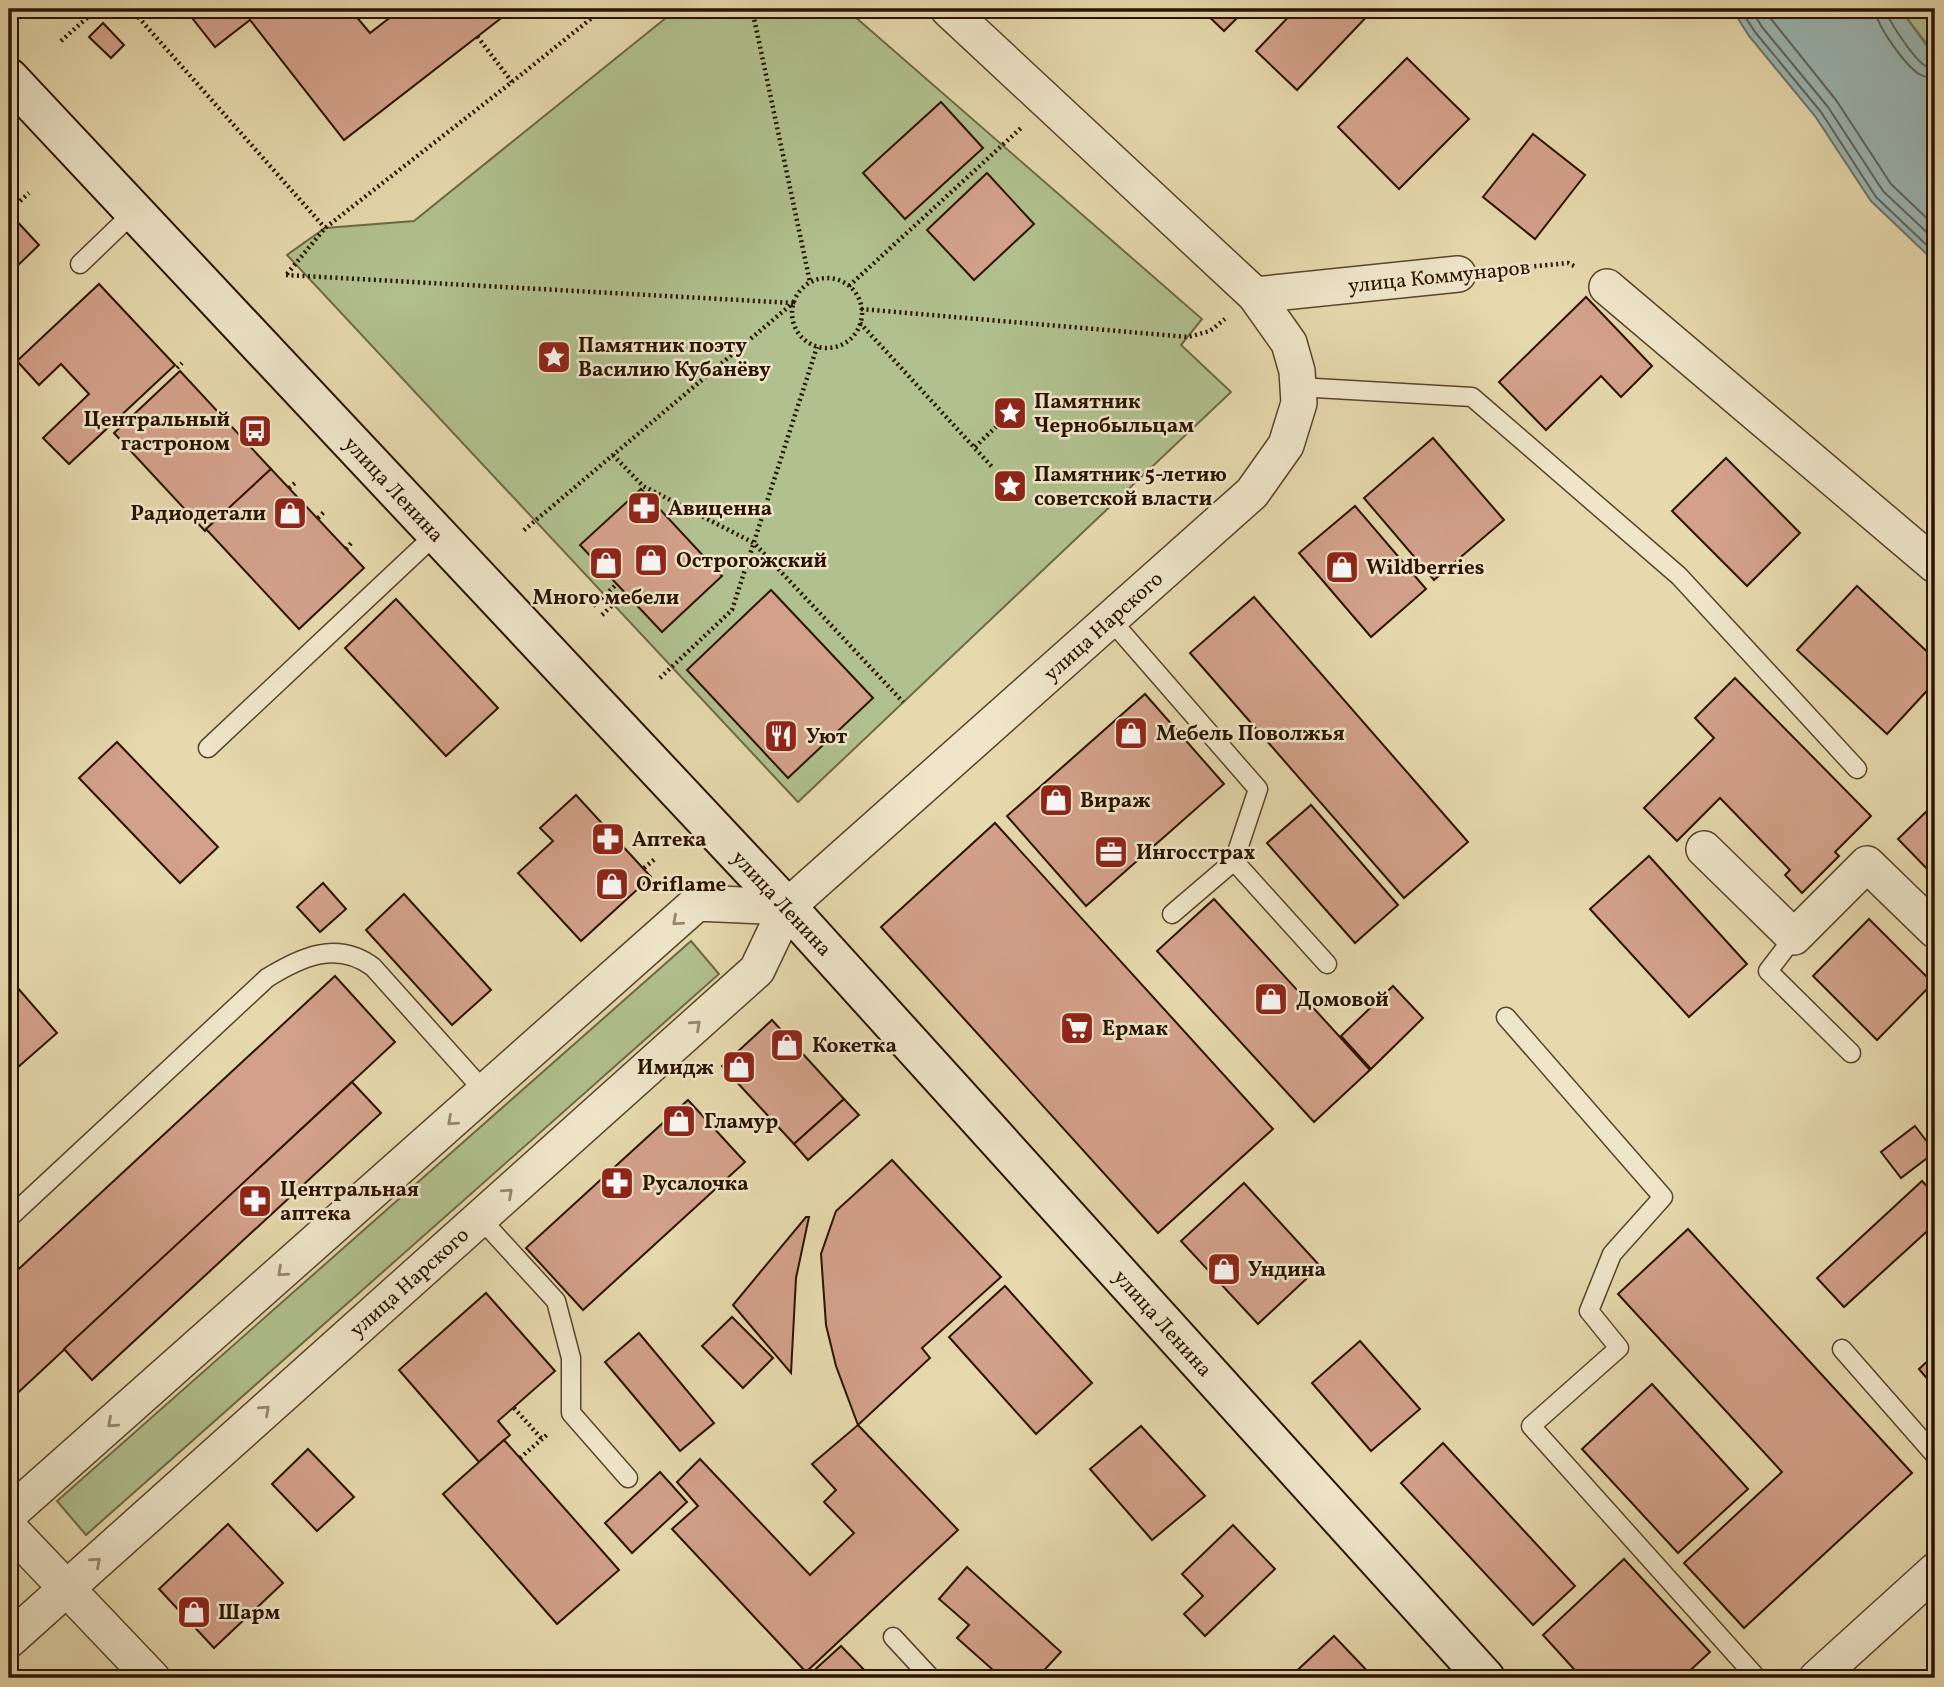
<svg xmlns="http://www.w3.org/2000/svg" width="1944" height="1687" font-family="Vollkorn,serif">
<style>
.green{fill:#b0c08e;stroke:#6e6947;stroke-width:2}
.water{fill:#9ab7b5;stroke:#6e756d;stroke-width:2}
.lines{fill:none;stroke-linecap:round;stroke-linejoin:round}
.shore{stroke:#62645a;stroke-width:2}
.building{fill:#d3a18a;stroke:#2b1200;stroke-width:2}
.lane-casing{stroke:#5a442b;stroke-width:21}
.street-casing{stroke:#5a442b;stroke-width:38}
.secondary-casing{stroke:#2b1200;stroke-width:42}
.path{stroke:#2b1200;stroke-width:4.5;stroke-dasharray:2 3.5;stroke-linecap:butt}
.lane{stroke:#efe6ca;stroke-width:18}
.street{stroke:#efe6ca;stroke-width:35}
.secondary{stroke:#efe6ca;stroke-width:38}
.oneway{stroke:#97876f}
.labels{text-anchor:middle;stroke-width:5;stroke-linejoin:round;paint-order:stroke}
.street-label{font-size:21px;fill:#2b1200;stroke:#efe6ca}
.poi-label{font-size:21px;font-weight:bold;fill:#2b1200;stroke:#efe6ca;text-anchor:start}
</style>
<rect width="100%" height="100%" fill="#e6d9ad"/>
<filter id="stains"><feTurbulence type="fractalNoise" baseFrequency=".00286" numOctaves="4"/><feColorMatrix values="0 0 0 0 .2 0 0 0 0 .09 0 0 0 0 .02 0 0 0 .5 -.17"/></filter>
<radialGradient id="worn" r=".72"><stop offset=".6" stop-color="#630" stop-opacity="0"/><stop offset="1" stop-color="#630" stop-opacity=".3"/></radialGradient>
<!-- green -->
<g class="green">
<path d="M677 9H846L1202 319 1181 345 1231 392 798 802 287 255 325 228 414 221Z"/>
<path d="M1900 9H1935V57L1932 51Z"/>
<path d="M691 941 719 974 86 1535 57 1501Z"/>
</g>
<!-- water -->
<path class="water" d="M1732 9H1900L1935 57V262L1871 201 1815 116 1749 36Z"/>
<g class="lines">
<!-- shore -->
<g class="shore">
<path d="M1740 9 1755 32 1821 112 1876 197 1935 253"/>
<path d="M1751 9 1762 27 1828 107 1883 191 1935 240"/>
<path d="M1763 9 1836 100 1891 184 1935 226"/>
<path d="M1875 9C1876 25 1905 65 1919 74 1924 77 1929 78 1935 78"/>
<path d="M1886 9C1887 20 1914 58 1924 65 1929 68 1930 67 1935 68"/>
</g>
</g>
<!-- building -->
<g class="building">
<path d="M185 9H350L370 33 401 9H513L344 140 250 20 215 47Z"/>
<path d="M1201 9H1246L1224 31Z"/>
<path d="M1296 9 1373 10 1297 90 1256 51Z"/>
<path d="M103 23 124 45 111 58 89 37Z"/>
<path d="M1407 58 1469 119 1399 189 1338 127Z"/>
<path d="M941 102 983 148 905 219 863 173Z"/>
<path d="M1533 134 1585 175 1535 239 1483 197Z"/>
<path d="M987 173 1034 224 974 280 927 230Z"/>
<path d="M12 216 39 245 9 274V218Z"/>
<path d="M99 284 175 365 69 464 43 438 89 394 61 364 39 385 17 361Z"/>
<path d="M1586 297 1652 366 1621 397 1601 376 1546 430 1499 382Z"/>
<path d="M180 371 271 469 205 531 114 433Z"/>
<path d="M252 419 266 435 259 442 244 426Z"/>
<path d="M1433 438 1504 520 1434 580 1364 498Z"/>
<path d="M1726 458 1800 533 1747 586 1672 511Z"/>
<path d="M271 469 364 568 299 629 206 529Z"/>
<path d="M641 489 722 576 662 632 580 545Z"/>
<path d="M1355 506 1426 589 1371 637 1299 553Z"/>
<path d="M1857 586 1935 659V682L1887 734 1797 650Z"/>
<path d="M771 590 873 698 788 778 687 670Z"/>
<path d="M1254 597 1468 842 1404 898 1190 653Z"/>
<path d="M396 599 498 708 446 756 345 648Z"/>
<path d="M1735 678 1871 816 1835 852 1839 856 1802 893 1785 875 1790 870 1720 798 1677 841 1644 808 1714 738 1695 718Z"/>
<path d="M1145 694 1224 784 1086 906 1007 816Z"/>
<path d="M117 742 218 847 180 883 79 778Z"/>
<path d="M576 795 651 877 581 941 518 873 553 841 540 828Z"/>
<path d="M1311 805 1398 905 1355 943 1267 843Z"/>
<path d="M1931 807 1935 812V877L1898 839Z"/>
<path d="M995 823 1273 1129 1158 1233 881 927Z"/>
<path d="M1649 856 1747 964 1689 1017 1590 909Z"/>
<path d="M323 883 346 909 320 932 297 907Z"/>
<path d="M404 894 491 990 452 1025 366 930Z"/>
<path d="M1214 899 1370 1070 1314 1122 1157 951Z"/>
<path d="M1869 919 1933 983 1877 1040 1813 976Z"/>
<path d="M335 976 395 1042 9 1401V1278Z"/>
<path d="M9 978 57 1033 9 1075Z"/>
<path d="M1393 986 1423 1018 1371 1069 1341 1036Z"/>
<path d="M772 1020 844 1099 794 1144 722 1066Z"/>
<path d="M352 1082 381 1113 92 1380 64 1349Z"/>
<path d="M844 1099 859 1115 808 1160 794 1144Z"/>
<path d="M688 1100 745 1162 583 1310 526 1248Z"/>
<path d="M1915 1126 1935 1152 1901 1178 1881 1152Z"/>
<path d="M892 1160 1001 1277 922 1348 930 1358 858 1425 836 1366 826 1325 821 1254 836 1211Z"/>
<path d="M1922 1181 1935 1195V1224L1844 1307 1817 1278Z"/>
<path d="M1244 1183 1320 1266 1258 1324 1181 1241Z"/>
<path d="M806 1217H809L796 1278 791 1373 733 1305Z"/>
<path d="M1688 1229 1912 1473 1744 1628 1684 1563 1782 1472 1618 1294Z"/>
<path d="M1005 1286 1092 1383 1036 1434 949 1337Z"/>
<path d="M486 1293 555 1371 498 1421 510 1435 479 1462 399 1370Z"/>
<path d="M732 1317 773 1358 743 1388 702 1346Z"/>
<path d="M639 1333 714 1423 680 1451 605 1362Z"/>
<path d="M1360 1341 1420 1409 1371 1451 1312 1383Z"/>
<path d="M1935 1354V1388L1919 1369Z"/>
<path d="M1652 1384 1748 1489 1678 1553 1582 1449Z"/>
<path d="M858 1425 958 1530 806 1672 672 1529 698 1506 677 1482 700 1459 810 1575 854 1533 824 1502 836 1490 812 1464Z"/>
<path d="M1141 1426 1205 1496 1152 1540 1090 1469Z"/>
<path d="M504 1440 619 1570 557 1624 443 1494Z"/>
<path d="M1443 1443 1575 1586 1533 1625 1401 1483Z"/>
<path d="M308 1449 354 1497 317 1531 272 1484Z"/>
<path d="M660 1472 687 1502 632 1553 605 1523Z"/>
<path d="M228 1524 283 1583 214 1648 159 1589Z"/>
<path d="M1233 1525 1275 1569 1205 1636 1184 1614 1203 1596 1182 1574Z"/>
<path d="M1624 1559 1710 1652 1682 1678H1582L1543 1635Z"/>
<path d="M967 1567 1061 1652 1037 1678H1002L957 1638 969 1625 939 1599Z"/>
<path d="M1334 1636 1374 1678H1289Z"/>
<path d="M841 1646 872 1678H812L809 1675Z"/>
</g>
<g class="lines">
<!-- lane casing -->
<g class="lane-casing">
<g id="lane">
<path d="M80 264 134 212"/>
<path d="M1298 387 1472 397 1679 576 1857 769"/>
<path d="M1110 619 1258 789 1234 861 1327 964"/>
<path d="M208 748 436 534"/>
<path d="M1172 914 1234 861"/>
<path d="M1794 937 1768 971 1851 1053"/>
<path d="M1506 1017 1663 1197 1612 1254 1589 1311 1619 1348 1531 1426 1757 1678"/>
<path d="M9 1218 267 978C301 957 337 940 373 967L485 1092"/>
<path d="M480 1218 556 1301 571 1358V1413L628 1478"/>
<path d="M1842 1349 1935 1455"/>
<path d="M893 1637 931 1678"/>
</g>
</g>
<!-- street casing -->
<g class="street-casing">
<g id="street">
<path d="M1607 287 1935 565"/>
<path d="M1255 295 1458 274"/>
<path d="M1704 849 1794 937 1867 864 1935 930"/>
<path d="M9 1514 697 903 787 907"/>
<path d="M9 1528 152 1678"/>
<path d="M9 1640 757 970 787 907 1252 493 1286 445 1299 403 1297 371 1289 343 1255 295 948 9"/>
<path d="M1817 1678 1935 1571"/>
</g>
</g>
<!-- secondary casing -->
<g class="secondary-casing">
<path id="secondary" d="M9 78 787 907 1485 1678"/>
</g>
<!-- path -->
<g class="path">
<path d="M131 9 325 228"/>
<path d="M752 9 810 282"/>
<path d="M32 11 35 9"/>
<path d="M61 41 97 9"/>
<path d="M512 82 603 9"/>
<path d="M20 201 29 193"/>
<path d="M1496 270 1568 263 1574 266"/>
<path d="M287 274 325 228 512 82 477 36"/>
<path d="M286 275 793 303 523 531"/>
<circle cx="827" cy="313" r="35"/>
<path d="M849 286 1021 128"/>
<path d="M861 309 1188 337 1210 331 1225 319"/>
<path d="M860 323 993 468"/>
<path d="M177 368 182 363"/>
<path d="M223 417 227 414"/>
<path d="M975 447 1002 421"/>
<path d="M613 455 643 486 754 543 903 702"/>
<path d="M289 488 295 483"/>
<path d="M318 518 324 512"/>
<path d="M346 549 353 541"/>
<path d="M593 606 617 584"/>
<path d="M602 615 625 593"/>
<path d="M660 678 732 610 817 347"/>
<path d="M644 868 656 858"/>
<path d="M514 1408 542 1439"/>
<path d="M520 1458 549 1433"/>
</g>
<!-- lane -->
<use href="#lane" class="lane"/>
<!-- street -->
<use href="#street" class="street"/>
<!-- secondary -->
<use href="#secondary" class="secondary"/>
</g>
<!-- one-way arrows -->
<defs><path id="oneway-chevron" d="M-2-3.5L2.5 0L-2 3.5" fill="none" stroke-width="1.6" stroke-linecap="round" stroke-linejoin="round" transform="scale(1.75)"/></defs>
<g class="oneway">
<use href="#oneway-chevron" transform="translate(677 921) rotate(138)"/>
<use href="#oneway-chevron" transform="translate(696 1025) rotate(-42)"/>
<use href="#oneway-chevron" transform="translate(452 1121) rotate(138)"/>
<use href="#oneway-chevron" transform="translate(508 1193) rotate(-42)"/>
<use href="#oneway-chevron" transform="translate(282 1272) rotate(138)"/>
<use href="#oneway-chevron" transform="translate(265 1410) rotate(-42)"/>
<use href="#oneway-chevron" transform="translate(112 1423) rotate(138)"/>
<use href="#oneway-chevron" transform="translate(96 1562) rotate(-42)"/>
</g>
<!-- icons -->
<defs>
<g id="sight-square" transform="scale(1.75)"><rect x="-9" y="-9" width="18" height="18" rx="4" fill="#8f2418" stroke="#efe6ca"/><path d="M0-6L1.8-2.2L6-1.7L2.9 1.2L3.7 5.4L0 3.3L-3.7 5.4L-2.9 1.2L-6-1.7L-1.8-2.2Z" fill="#fff"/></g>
<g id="bus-square" transform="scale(1.75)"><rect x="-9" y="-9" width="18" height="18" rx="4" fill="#8f2418" stroke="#efe6ca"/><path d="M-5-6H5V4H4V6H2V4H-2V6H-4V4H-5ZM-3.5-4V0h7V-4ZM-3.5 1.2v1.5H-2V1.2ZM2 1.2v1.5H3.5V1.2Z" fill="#fff"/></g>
<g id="pharmacy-square" transform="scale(1.75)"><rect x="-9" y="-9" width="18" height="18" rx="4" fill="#8f2418" stroke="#efe6ca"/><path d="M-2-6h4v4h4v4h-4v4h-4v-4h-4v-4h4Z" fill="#fff"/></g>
<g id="shop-square" transform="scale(1.75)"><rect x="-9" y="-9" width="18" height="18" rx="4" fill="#8f2418" stroke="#efe6ca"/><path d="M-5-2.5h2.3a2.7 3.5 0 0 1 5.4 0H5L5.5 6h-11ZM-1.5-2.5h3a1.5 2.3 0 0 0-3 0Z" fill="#fff"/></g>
<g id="restaurant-square" transform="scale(1.75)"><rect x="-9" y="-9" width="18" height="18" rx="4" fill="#8f2418" stroke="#efe6ca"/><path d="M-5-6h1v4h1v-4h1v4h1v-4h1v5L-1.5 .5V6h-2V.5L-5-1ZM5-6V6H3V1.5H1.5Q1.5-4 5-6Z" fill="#fff"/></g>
<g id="office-square" transform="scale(1.75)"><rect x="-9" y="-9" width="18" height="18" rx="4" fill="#8f2418" stroke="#efe6ca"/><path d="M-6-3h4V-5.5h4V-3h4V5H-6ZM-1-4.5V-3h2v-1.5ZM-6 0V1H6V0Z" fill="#fff"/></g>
<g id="supermarket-square" transform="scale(1.75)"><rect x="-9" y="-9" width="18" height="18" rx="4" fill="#8f2418" stroke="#efe6ca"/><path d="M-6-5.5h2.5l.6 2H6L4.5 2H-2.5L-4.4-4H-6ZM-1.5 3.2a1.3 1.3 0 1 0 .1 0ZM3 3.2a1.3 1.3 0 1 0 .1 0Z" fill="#fff"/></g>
</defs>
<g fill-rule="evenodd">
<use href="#sight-square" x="554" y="357"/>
<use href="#sight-square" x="1010" y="413"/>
<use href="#bus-square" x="255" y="431"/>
<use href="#sight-square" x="1010" y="486"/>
<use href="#pharmacy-square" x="644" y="508"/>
<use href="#shop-square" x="290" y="513"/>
<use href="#shop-square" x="651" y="560"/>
<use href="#shop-square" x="606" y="563"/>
<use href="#shop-square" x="1342" y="567"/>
<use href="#shop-square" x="1131" y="733"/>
<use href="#restaurant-square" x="781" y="736"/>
<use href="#shop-square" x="1056" y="800"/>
<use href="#pharmacy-square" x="608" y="839"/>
<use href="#office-square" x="1111" y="852"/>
<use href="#shop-square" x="612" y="884"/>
<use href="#shop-square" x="1271" y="999"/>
<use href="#supermarket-square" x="1077" y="1028"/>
<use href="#shop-square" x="787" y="1045"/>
<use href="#shop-square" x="739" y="1067"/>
<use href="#shop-square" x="679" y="1121"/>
<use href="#pharmacy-square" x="617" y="1183"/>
<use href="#pharmacy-square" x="255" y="1201"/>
<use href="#shop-square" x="1224" y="1269"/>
<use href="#shop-square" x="194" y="1612"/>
</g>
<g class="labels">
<!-- street labels -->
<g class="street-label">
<text transform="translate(1439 276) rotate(-6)" y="7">улица Коммунаров</text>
<text transform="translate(394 489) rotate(47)" y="7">улица Ленина</text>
<text transform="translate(1103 626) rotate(-42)" y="7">улица Нарского</text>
<text transform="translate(782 903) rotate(47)" y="7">улица Ленина</text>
<text transform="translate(409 1282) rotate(-42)" y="7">улица Нарского</text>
<text transform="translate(1163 1323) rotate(48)" y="7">улица Ленина</text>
</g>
<!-- poi labels -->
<g class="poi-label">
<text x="578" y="352">Памятник поэту<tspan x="578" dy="24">Василию Кубанёву</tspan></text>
<text x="1034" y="408">Памятник<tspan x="1034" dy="24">Чернобыльцам</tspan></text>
<text x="230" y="426" text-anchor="end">Центральный<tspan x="230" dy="24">гастроном</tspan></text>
<text x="1034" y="481">Памятник 5-летию<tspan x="1034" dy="24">советской власти</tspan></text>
<text x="668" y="515">Авиценна</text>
<text x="266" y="520" text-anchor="end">Радиодетали</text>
<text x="676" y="567">Острогожский</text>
<text x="1366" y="574">Wildberries</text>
<text x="606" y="604" text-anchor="middle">Много мебели</text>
<text x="1156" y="740">Мебель Поволжья</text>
<text x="806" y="743">Уют</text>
<text x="1080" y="807">Вираж</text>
<text x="632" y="846">Аптека</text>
<text x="1136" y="859">Ингосстрах</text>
<text x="636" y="891">Oriflame</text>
<text x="1296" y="1006">Домовой</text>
<text x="1102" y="1035">Ермак</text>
<text x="812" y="1052">Кокетка</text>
<text x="714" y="1074" text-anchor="end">Имидж</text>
<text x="704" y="1128">Гламур</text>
<text x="642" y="1190">Русалочка</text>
<text x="280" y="1196">Центральная<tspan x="280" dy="24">аптека</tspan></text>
<text x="1248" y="1276">Ундина</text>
<text x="218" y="1619">Шарм</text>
</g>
</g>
<!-- margin -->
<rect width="1944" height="1687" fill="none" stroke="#e6d9ad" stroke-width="35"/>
<rect x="10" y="10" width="1923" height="1666" fill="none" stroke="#2b1200" stroke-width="3.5"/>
<rect x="18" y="18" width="1909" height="1652" fill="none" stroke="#2b1200" stroke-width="2"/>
<rect width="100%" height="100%" filter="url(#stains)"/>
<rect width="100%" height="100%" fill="url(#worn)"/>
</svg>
